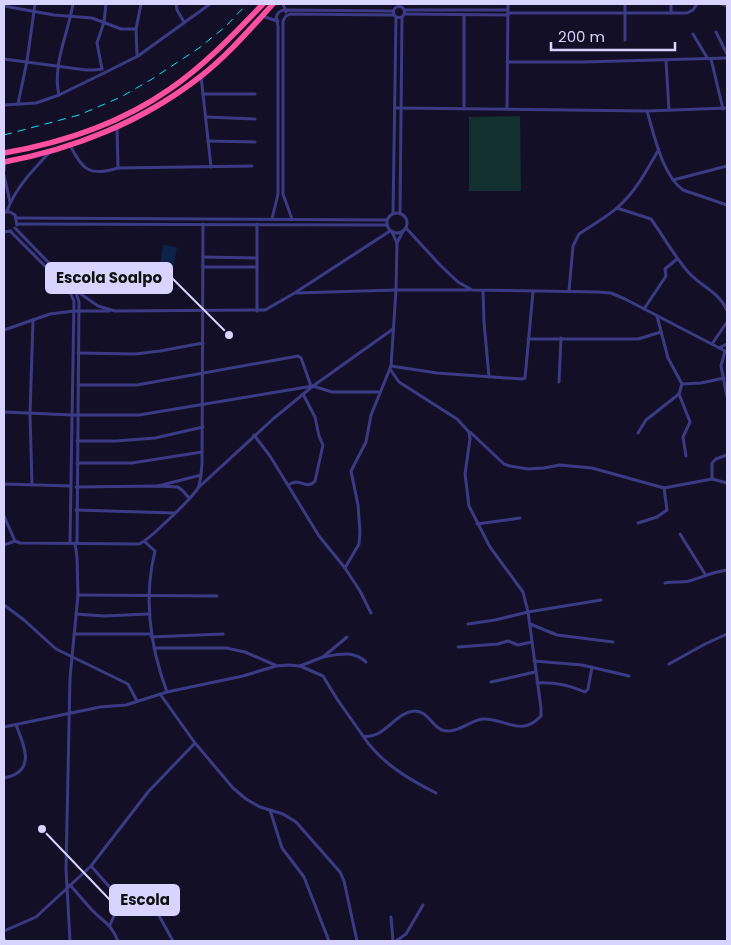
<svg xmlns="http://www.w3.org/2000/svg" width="731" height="945" font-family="Poppins,sans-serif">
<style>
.green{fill:#12302f}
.water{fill:#0c2248}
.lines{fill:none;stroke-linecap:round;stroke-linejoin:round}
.street{stroke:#3d3a85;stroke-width:3}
.highway{stroke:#ff4fa3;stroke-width:5.5}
.rail{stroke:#00e5ff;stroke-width:1;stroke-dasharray:8 6;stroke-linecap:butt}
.leader{fill:none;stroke:#d9d4ff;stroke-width:2}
.callout-dot{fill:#d9d4ff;stroke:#130f26;stroke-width:2}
.callout{fill:#d9d4ff;stroke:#d9d4ff;stroke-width:2}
.callout-label{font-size:15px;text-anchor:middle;font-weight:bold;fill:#111}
</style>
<rect width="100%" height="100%" fill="#130f26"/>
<!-- green -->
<path class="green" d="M520 116 521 191H469V117Z"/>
<!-- water -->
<path class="water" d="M163 245 177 247 172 277 159 275Z"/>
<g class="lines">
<!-- street -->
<g class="street">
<path d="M176 4 177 10 184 22"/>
<path d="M283 4 286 12"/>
<path d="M671 4V13"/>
<path d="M722 4 727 6"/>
<path d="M4 6 54 15 92 18 121 29H136"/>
<circle cx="399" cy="12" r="5.5"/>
<path d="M404 10H508"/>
<path d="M508 13H687L693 10 697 4"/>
<path d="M404 14 508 15"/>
<path d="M464 15V109"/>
<path d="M262 16 277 21 278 26V194L272 219"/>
<path d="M278 21 276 18C277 13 279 11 284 10L393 11"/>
<path d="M716 32 727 54"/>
<path d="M693 34 708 59"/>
<path d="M625 40V4"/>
<path d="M137 55 136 29 141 4"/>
<path d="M4 59 86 70H94L102 69"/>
<path d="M711 59 723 109"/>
<path d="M666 61 669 110"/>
<path d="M507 62H583L727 58"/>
<path d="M102 69 97 43 104 22 106 4"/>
<path d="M201 76 211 167"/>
<path d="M204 94H255"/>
<path d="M59 95C52 65 68 34 73 4"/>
<path d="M18 104 27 61 35 4"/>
<path d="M4 105 36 103 59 95 104 73 138 56 210 4"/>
<path d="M396 108 647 111 727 108"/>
<path d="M507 108 508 4"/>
<path d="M647 111C654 134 662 175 683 190L727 205"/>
<path d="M206 117 255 119"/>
<path d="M117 127 118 168"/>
<path d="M208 141 255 142"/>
<path d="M70 145C82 170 90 177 118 168L252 166"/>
<path d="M4 171 5 162"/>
<path d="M4 175 10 202"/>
<path d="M673 180 727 166"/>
<path d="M617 208 651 219C664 237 674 256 689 273 702 287 718 291 727 310"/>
<path d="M7 211C15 188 34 169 50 152"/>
<path d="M4 212H10L15 215 17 225"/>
<circle cx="397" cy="223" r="10"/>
<path d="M393 214 396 17"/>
<path d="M400 214 402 17"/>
<path d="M16 218 387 220"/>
<path d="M292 219 283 194V21L286 16 290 14 394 15"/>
<path d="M17 224 387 225"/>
<path d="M257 224V311"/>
<path d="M15 228 75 290 79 302 77 543"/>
<path d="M406 228 440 265 458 282 472 290 598 292 611 293 625 299 727 352"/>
<path d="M10 231 69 290 74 301 70 542"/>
<path d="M4 232 11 231"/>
<path d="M397 243 403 231"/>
<path d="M203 257 257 258"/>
<path d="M203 267H257"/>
<path d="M75 290 98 306 115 311 265 310 293 294 390 231"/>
<path d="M483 291 484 322 489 377"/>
<path d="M569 291 573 246 579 234C592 225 607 217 618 207 636 191 647 170 659 149"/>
<path d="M296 293 396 290H469"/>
<path d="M644 309 666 276 665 269 677 259"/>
<path d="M4 330 50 314 74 311H109"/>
<path d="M528 339H638L661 332"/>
<path d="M712 344 727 322"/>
<path d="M719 348 727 344"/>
<path d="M725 351 721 366 727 397"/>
<path d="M78 353 135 354 160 351 203 343"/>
<path d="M391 366 437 373 522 379 525 378 533 292"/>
<path d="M559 382 561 338"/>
<path d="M682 384 701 383 724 378"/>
<path d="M78 385H137L298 356 301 358 311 386"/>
<path d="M313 386 332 392H379"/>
<path d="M679 394 690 422 683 437 686 456"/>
<path d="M4 412 72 415H139L313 386"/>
<path d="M470 432 504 464 510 466 528 469 544 468 560 465 592 468 664 488 712 479 727 483"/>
<path d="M638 433 646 420 679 394 682 384 668 358 657 316"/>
<path d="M254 435 270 456 319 536 345 568 360 591 371 613"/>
<path d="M77 441H116L155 438 203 427"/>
<path d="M77 463H132L202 452"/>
<path d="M712 479V463L716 459 727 455"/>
<path d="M4 484 71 486"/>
<path d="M32 485 30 414 33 320"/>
<path d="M288 485C290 484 295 482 296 482 304 482 308 489 315 481L323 445 319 436 315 417 303 394"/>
<path d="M158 486 201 475"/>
<path d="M76 487 158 486 178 487 183 491 189 498"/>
<path d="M198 488 273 419 313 386 393 329"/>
<path d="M76 510 174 513"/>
<path d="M4 516 15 541 20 543 139 544C148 541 193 497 198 488 201 481 201 472 202 465L203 224"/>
<path d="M638 523 657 517 667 510 664 488"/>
<path d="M477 524 520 518"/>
<path d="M680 534 705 574"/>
<path d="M145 542 155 551C143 599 150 646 167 692"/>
<path d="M4 545 15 541"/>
<path d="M345 568 359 544 360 532 358 505 351 471 366 442 371 415 391 366 396 290 397 243 392 232"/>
<path d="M665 583C673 581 681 583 689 581 703 577 712 572 727 570"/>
<path d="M78 595 217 596"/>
<path d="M4 605 24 620 56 649 128 684 137 701"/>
<path d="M76 614 104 616 148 614"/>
<path d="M468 624 495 620 528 612 601 600"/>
<path d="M530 624 557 635 613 642"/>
<path d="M74 634H151"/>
<path d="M151 637 223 634"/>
<path d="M458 647 498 644 508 641 518 645 532 642"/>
<path d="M154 648H226L245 652 275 665"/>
<path d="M323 657C339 654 354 650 366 662"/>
<path d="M534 661 582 665 629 676"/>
<path d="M669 664 705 644 727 634"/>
<path d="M300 666 323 657 347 637"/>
<path d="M491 682 535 672"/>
<path d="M537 683C554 682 569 685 585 692L588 689 592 667"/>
<path d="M160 694 195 743 233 788 246 799 260 807 283 814 296 822 340 872 344 881 357 941"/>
<path d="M4 727 100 707 126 705 167 692 243 676 276 666 289 665 300 666 323 676 337 699 363 736C384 740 394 713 414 711 427 710 432 726 442 730 456 735 470 720 483 719 505 718 521 738 541 716V708L528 612 523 592 490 547 469 506 465 474 470 439 469 432 457 419 399 382 390 369"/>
<path d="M363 736C380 762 408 779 436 793"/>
<path d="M4 778C36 772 25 747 16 725"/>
<path d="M270 810 282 848 304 877 329 941"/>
<path d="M91 866 114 892 123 896 152 903 173 941"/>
<path d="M70 885C77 893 84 901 91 909 104 923 110 922 118 941"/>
<path d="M391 917 393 941"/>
<path d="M110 925 123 896"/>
<path d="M4 931 36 917 91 866 148 792 195 743"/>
<path d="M4 938 5 941"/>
<path d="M70 941 66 869 70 678 78 595 77 557 75 543"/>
<path d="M396 941 406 934 423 905"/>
</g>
<!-- highway -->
<g class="highway">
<path d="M4 153C62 143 121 123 170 89 205 65 234 34 263 4"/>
<path d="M4 162C74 149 144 121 201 76 228 55 250 29 273 4"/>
</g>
<!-- rail -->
<path class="rail" d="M4 135 79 115 121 97 152 79 199 48 225 27 247 4"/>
</g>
<!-- callouts -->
<path class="leader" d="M229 335L172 278M42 829L110 900"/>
<g class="callout-dot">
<circle cx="229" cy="335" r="5"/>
<circle cx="42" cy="829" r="5"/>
</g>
<g class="callout">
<rect x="46" y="263" width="126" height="30" rx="5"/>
<rect x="110" y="885" width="69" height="30" rx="5"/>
</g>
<g class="callout-label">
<text x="109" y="283">Escola Soalpo</text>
<text x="145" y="905">Escola</text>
</g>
<!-- border -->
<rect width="731" height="945" fill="none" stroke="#d9d4ff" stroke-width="10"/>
<!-- scale -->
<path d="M551 42v8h124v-8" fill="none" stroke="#d9d4ff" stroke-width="2.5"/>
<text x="558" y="42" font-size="15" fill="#d9d4ff" stroke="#130f26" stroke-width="4" paint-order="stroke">200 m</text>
</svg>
